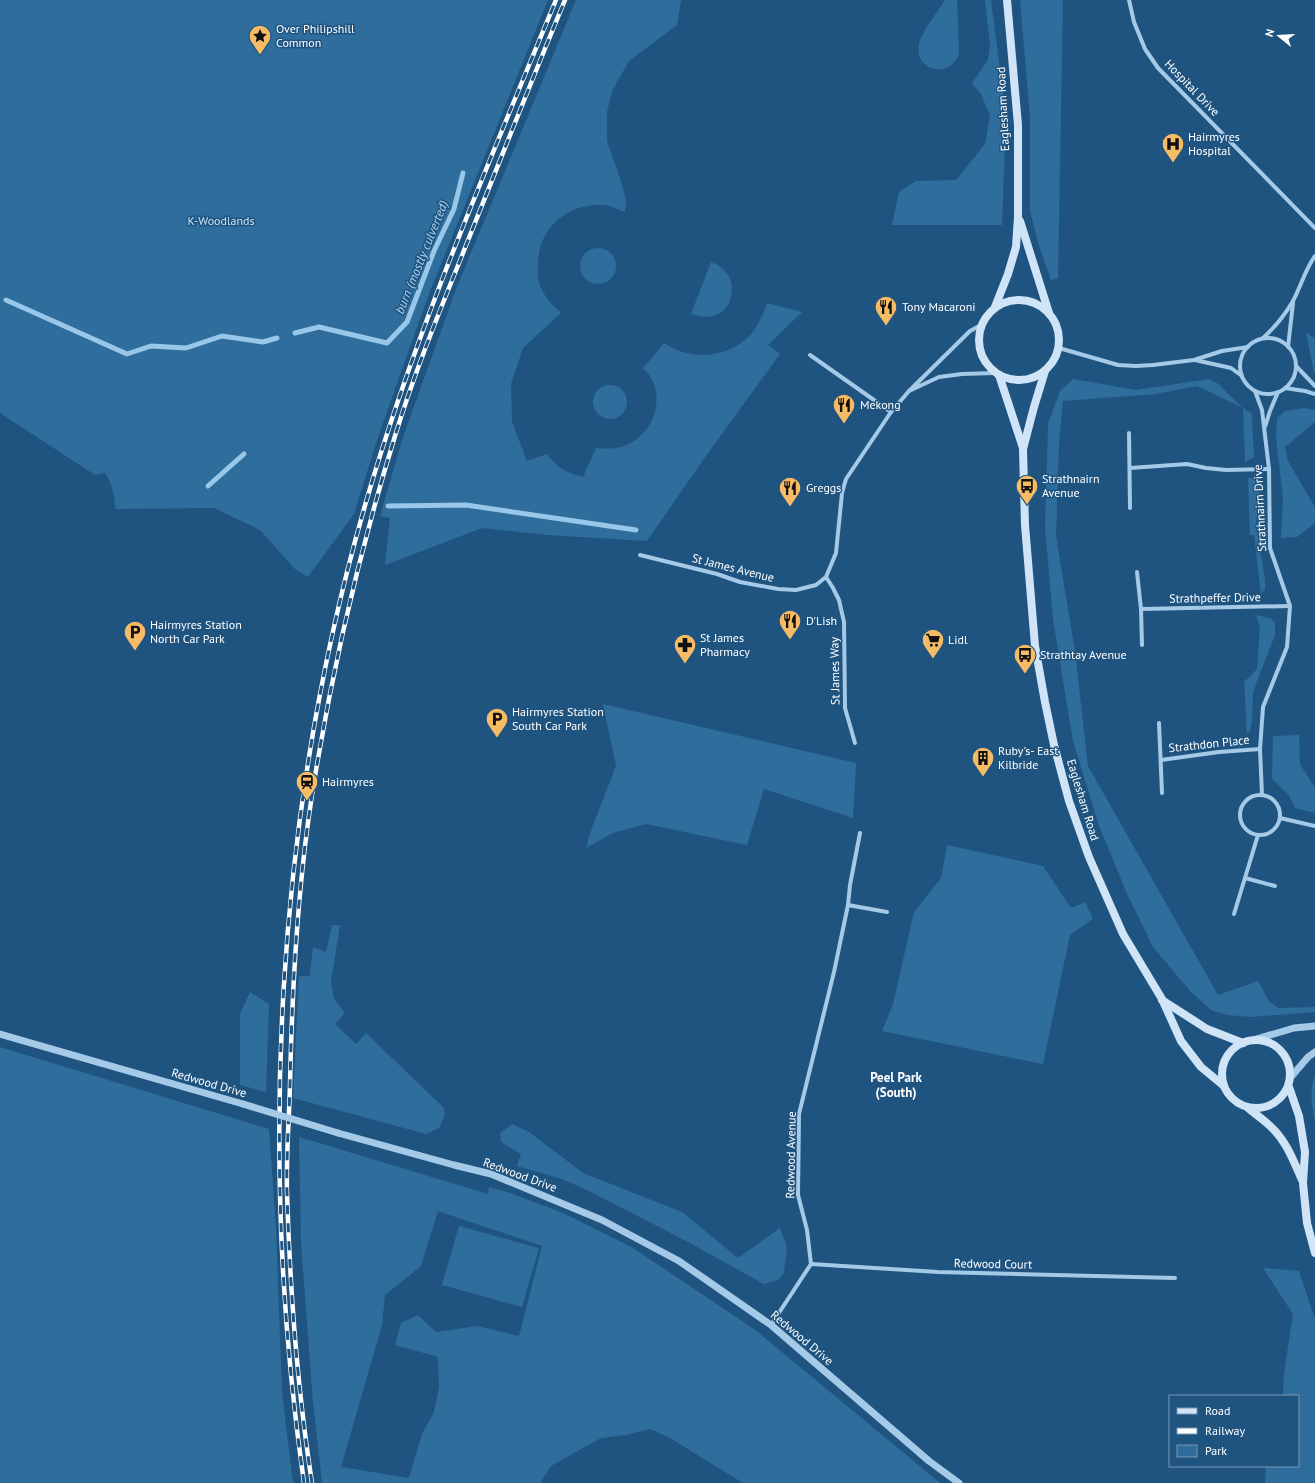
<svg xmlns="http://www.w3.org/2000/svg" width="1315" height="1483" font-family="'PT Sans',sans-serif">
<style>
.green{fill:#2f6d9c;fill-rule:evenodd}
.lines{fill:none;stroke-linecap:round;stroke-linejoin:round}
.stream{stroke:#98c7e9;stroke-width:5}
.minor{stroke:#a4cae8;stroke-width:4}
.tertiary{stroke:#a4cae8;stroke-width:7}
.secondary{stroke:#cfe4f6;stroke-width:8}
.rail-casing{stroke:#fff;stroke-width:4.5}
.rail{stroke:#1f5480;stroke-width:3;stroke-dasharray:9;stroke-linecap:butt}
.tertiary-bridge{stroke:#a4cae8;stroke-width:7}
.labels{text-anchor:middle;stroke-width:3;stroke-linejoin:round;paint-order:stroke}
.poi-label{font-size:12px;fill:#fff;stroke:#1f5480;text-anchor:start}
.street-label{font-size:12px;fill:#fff;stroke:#1f5480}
.park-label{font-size:12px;fill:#c8e2f6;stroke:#1f5480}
.water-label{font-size:13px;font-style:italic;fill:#b0d4f0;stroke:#1f5480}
.neighbourhood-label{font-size:13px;font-weight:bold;fill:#fff;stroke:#1f5480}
</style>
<rect width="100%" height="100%" fill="#1f5480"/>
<!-- green -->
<g class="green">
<path d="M0 0H548L429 294 378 437 354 514 308 577 295 569 260 530 214 508 115 509C116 498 111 482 105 473L95 475 0 413Z"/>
<path d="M576 0H681L677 25 629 61 612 91 607 112V141L622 184 626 202 625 212C619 210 612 206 605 205 567 202 536 230 538 268 538 272 537 277 538 280 542 294 551 304 561 313L523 348 511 384 512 422 527 461 547 454C557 468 567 473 583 477L596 448C604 449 616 449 624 446 655 435 669 392 643 368L664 343C688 360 725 359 747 338 757 329 762 316 767 303L802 312 768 345 780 354 703 460 647 541 547 535 482 528 385 565 390 518 380 516 402 440 456 289Z"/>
<path d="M945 0H957L959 53C951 80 914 71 919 45 920 33 938 12 945 0Z"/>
<path d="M985 0H991L1006 117 1002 225H892L899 192 916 181 956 180 985 144 990 116 981 94 972 83 988 60 990 45Z"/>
<path d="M1020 0H1063L1058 278 1051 280 1038 243 1030 210V118Z"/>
<circle cx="598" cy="266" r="18"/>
<path d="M711 262C715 264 721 266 724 270 738 284 733 311 713 316 705 318 698 316 691 314Z"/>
<path d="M1306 332 1315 339V373H1314Z"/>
<path d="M1073 379 1136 390 1209 379 1217 383 1243 408 1251 413 1252 416 1254 457 1245 462 1243 408 1197 386 1156 394 1063 401 1059 443 1056 536 1075 651 1088 766 1218 995 1258 981 1269 1001 1278 1008 1315 1007V1012L1251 1017 1227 1015 1211 1010 1190 991 1153 947 1128 896 1099 826 1073 741 1053 619 1045 528 1048 424 1060 391Z"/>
<circle cx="610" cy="402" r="17"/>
<path d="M1304 408 1315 410V422L1285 447 1288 461 1315 507V523L1297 537 1281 538 1283 497 1276 439 1277 418 1285 411Z"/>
<path d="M1248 478H1252L1260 485 1256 526 1265 580V589L1261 594 1254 535H1250Z"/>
<path d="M1256 615 1270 618 1275 622V635L1253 692 1252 720 1250 731 1247 733 1244 682 1257 669 1260 627Z"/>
<path d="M603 704 856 763 853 818 764 789 747 845 646 824 613 833 586 848 590 833 616 766Z"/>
<path d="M1299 735 1300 764 1315 788V813L1295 808 1288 794 1272 779 1273 736Z"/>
<path d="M947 845 1043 866 1071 908 1085 902 1093 919 1070 935 1043 1064 882 1031 893 1004 914 912 941 878Z"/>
<path d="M332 925H340L331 981 334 999 345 1013 335 1024 356 1044 366 1033 443 1107 445 1114 439 1128 426 1134 293 1098 299 976H310L313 947 326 952Z"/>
<path d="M250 992 269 1004 266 1092 240 1085V1014Z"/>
<path d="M0 1047 269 1129 276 1229 282 1392 293 1483H0Z"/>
<path d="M1315 1075V1121C1312 1105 1309 1091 1315 1075Z"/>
<path d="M512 1124 529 1132 583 1173 682 1212 738 1258 780 1228 787 1247 784 1273 778 1280 764 1284 688 1242 589 1191 562 1179 517 1166 521 1154 501 1142 500 1133Z"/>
<path d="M299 1137 488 1194 489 1187 510 1193 563 1213 633 1248 754 1329 940 1483H743L670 1438 650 1429 626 1435 601 1438 551 1466 540 1483H322L313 1402 301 1243ZM438 1211 542 1246 519 1336 477 1326 436 1332 418 1315 401 1323 395 1345 438 1357 439 1387 434 1412 422 1434 409 1478 341 1467 382 1325 385 1295 421 1266Z"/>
<path d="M459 1226 539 1248 522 1307 442 1285Z"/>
<path d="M1263 1268 1299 1271 1315 1319V1483H1265L1266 1466H1298V1396H1283L1284 1373 1293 1314Z"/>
</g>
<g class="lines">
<!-- stream -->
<g class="stream">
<path d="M6 300 127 354 151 346 186 348 222 336 263 342 277 338"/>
<path d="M295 333 319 327 387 343 407 322 434 251 454 209 463 173"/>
<path d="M208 486 244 454"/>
<path d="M388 506 466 505 636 530"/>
</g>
<!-- minor -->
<g class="minor">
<path d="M1129 0 1134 22 1145 49 1158 68 1315 228"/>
<path d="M981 325 970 331 909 391 939 377 962 374 994 373"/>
<path d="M1263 338C1275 327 1285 315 1293 301 1301 286 1305 270 1315 256"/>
<circle cx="1268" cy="366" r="28"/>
<path d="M1288 347 1293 303"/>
<path d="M1059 348 1118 365 1136 366 1153 365 1194 360 1222 351 1248 347"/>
<path d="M810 355 891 412"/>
<path d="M1195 360 1231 368 1242 376"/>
<path d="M1296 366 1315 386"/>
<path d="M1285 388 1305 391 1315 394"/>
<path d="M1255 391 1262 410 1269 469 1270 548 1290 606 1287 647 1263 707 1260 749 1262 795"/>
<path d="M1265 427 1270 411 1278 392"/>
<path d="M1129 433 1130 508"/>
<path d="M1130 468 1187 464 1206 468 1226 470 1269 469"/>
<path d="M640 555 717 574 740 582 778 589 796 590 816 585 826 577 836 553 842 493 846 479 891 412 909 391"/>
<path d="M1137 572 1141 609 1142 645"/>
<path d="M826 577 833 588 839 600 844 622 845 708 855 743"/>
<path d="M1141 609 1290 606"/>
<path d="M1159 723 1162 793"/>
<path d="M1161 760 1219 752 1260 749"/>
<circle cx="1260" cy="815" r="20"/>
<path d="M1280 818 1315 826"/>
<path d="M1245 878 1275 886"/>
<path d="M848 905 887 912"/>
<path d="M1234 914 1258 835"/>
<path d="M811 1264 938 1272 1175 1278"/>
<path d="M771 1325 811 1264 807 1230 798 1195 799 1114 834 972 848 905 850 885 860 833"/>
</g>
<!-- tertiary -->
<g class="tertiary">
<path d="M0 1034 243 1104"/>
<path d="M1253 1040 1294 1028 1315 1026"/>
<path d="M1291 1077 1308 1057 1315 1052"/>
<path d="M338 1133 454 1165 491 1174 602 1220 679 1261 771 1325 929 1461 959 1483"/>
</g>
<!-- secondary -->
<g class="secondary">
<path d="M1020 221 1049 313"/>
<circle cx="1019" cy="340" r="40"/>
<path d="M995 307 1008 274 1016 247 1018 217V125L1007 0"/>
<path d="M1045 371 1034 407 1023 449 1025 525 1035 646 1045 702 1054 745 1069 801 1089 857 1123 934 1162 999 1181 1041 1201 1067 1224 1086"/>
<path d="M999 375 1023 448"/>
<path d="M1162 1000 1207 1029 1243 1043"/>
<circle cx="1256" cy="1074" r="34"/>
<path d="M1289 1087 1299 1116 1305 1152 1303 1183 1307 1223 1315 1253"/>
<path d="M1248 1108C1255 1114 1263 1119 1270 1126 1286 1140 1294 1162 1302 1180"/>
</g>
<!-- rail casing -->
<g class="rail-casing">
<g id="rail">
<path d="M304 1483C258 1160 275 816 366 502 416 330 488 165 556 0"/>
<path d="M312 1483C297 1387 290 1290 287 1193 286 1157 289 1121 290 1085 292 988 297 891 312 795 331 674 359 553 395 436 413 377 436 320 459 263 494 175 529 87 565 0"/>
</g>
</g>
<!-- rail -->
<use href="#rail" class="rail"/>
<!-- tertiary-bridge -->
<path class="tertiary-bridge" d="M243 1104 338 1133"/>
</g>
<!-- icons -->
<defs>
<g id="sight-pin" transform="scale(1.15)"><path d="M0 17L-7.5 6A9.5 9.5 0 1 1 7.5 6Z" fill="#f6bc65" stroke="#1f5480"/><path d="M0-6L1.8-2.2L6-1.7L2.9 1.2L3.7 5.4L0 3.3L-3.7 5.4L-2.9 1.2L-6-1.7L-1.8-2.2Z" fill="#111"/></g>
<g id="hospital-pin" transform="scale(1.15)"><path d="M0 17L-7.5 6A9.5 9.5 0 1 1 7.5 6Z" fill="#f6bc65" stroke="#1f5480"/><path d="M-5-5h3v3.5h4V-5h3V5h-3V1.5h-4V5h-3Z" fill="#111"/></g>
<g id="restaurant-pin" transform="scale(1.15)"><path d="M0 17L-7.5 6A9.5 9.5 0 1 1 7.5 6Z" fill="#f6bc65" stroke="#1f5480"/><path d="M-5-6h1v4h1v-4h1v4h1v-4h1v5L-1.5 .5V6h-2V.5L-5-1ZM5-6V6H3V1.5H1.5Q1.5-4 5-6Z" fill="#111"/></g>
<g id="bus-pin" transform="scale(1.15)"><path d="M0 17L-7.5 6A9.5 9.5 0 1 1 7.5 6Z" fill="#f6bc65" stroke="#1f5480"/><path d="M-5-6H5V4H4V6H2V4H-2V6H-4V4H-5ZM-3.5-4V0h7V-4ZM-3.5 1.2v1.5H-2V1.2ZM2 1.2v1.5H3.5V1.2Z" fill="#111"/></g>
<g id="parking-pin" transform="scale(1.15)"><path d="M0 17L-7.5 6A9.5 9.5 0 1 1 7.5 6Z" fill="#f6bc65" stroke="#1f5480"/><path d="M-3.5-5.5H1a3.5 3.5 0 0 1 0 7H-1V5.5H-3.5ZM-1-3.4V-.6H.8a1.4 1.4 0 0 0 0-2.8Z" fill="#111"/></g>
<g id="supermarket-pin" transform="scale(1.15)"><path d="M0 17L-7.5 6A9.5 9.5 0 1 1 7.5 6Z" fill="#f6bc65" stroke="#1f5480"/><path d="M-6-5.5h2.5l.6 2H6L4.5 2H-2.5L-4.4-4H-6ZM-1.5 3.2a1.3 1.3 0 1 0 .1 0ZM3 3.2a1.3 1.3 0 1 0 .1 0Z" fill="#111"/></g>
<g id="pharmacy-pin" transform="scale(1.15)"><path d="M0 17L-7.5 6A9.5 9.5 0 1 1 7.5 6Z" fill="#f6bc65" stroke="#1f5480"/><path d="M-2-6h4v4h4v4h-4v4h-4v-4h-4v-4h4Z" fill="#111"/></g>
<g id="building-pin" transform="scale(1.15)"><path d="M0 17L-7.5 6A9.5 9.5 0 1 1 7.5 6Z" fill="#f6bc65" stroke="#1f5480"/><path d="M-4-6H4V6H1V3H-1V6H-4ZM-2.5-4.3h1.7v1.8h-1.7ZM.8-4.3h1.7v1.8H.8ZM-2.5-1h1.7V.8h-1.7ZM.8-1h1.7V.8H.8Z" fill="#111"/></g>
<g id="station-pin" transform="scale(1.15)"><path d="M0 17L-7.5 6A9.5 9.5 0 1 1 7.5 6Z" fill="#f6bc65" stroke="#1f5480"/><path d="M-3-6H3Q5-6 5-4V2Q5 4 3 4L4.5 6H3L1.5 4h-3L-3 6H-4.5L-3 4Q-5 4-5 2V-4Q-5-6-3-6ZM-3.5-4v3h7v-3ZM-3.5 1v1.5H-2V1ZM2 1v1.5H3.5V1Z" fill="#111"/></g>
</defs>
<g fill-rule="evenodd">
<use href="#sight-pin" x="260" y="36"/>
<use href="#hospital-pin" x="1173" y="144"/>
<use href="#restaurant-pin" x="886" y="307"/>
<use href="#restaurant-pin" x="844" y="405"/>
<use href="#bus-pin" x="1027" y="486"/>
<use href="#restaurant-pin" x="790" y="488"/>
<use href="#restaurant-pin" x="790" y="621"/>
<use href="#parking-pin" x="135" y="632"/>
<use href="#supermarket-pin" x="933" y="640"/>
<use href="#pharmacy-pin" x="685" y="645"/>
<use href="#bus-pin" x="1025" y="655"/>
<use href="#parking-pin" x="497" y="719"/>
<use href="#building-pin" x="983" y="758"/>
<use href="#station-pin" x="307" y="782"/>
</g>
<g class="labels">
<!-- poi labels -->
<g class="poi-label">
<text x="276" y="33">Over Philipshill<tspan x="276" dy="14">Common</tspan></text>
<text x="1188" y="141">Hairmyres<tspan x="1188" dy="14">Hospital</tspan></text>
<text x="902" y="311">Tony Macaroni</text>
<text x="860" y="409">Mekong</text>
<text x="1042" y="483">Strathnairn<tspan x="1042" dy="14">Avenue</tspan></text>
<text x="806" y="492">Greggs</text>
<text x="806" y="625">D'Lish</text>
<text x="150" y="629">Hairmyres Station<tspan x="150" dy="14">North Car Park</tspan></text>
<text x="700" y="642">St James<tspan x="700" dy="14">Pharmacy</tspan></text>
<text x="948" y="644">Lidl</text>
<text x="1040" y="659">Strathtay Avenue</text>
<text x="512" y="716">Hairmyres Station<tspan x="512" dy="14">South Car Park</tspan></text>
<text x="998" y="755">Ruby's- East<tspan x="998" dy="14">Kilbride</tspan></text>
<text x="322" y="786">Hairmyres</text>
</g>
<!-- street labels -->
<g class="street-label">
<text transform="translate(1192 88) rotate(46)" y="4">Hospital Drive</text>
<text transform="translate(1003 109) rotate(-93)" y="4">Eaglesham Road</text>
<text transform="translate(1260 508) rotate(-93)" y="4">Strathnairn Drive</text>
<text transform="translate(733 568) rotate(14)" y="4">St James Avenue</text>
<text transform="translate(1215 598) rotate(-1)" y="4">Strathpeffer Drive</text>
<text transform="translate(835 671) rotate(-91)" y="4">St James Way</text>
<text transform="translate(1209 744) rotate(-6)" y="4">Strathdon Place</text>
<text transform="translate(1083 800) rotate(73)" y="4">Eaglesham Road</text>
<text transform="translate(209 1083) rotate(16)" y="4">Redwood Drive</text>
<text transform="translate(791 1155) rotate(-89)" y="4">Redwood Avenue</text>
<text transform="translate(520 1175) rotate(20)" y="4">Redwood Drive</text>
<text transform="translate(993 1264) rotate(1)" y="4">Redwood Court</text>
<text transform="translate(802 1338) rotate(40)" y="4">Redwood Drive</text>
</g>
<!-- park labels -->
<g class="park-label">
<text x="221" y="225">K-Woodlands</text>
</g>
<!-- water labels -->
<g class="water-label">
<text transform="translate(421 257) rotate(-68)" y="5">burn (mostly culverted)</text>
</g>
<!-- neighbourhood labels -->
<g class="neighbourhood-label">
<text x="896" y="1082">Peel Park<tspan x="896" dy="15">(South)</tspan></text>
</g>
</g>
<!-- legend -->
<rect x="1169" y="1395" width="130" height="72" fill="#1f5480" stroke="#7998b3"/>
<rect x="1177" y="1408" width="20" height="6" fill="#cfe4f6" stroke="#7998b3"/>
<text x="1205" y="1415" font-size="12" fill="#ffffff">Road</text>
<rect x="1177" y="1428" width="20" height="6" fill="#ffffff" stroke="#7998b3"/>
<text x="1205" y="1435" font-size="12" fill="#ffffff">Railway</text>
<rect x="1177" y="1445" width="20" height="12" fill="#2f6d9c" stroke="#7998b3"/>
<text x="1205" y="1455" font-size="12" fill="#ffffff">Park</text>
<!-- north arrow -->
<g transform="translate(1279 36) rotate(288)" stroke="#1f5480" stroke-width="3" paint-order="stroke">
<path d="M0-3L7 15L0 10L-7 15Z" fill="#ffffff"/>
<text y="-6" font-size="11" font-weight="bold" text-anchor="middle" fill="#ffffff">N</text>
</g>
</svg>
